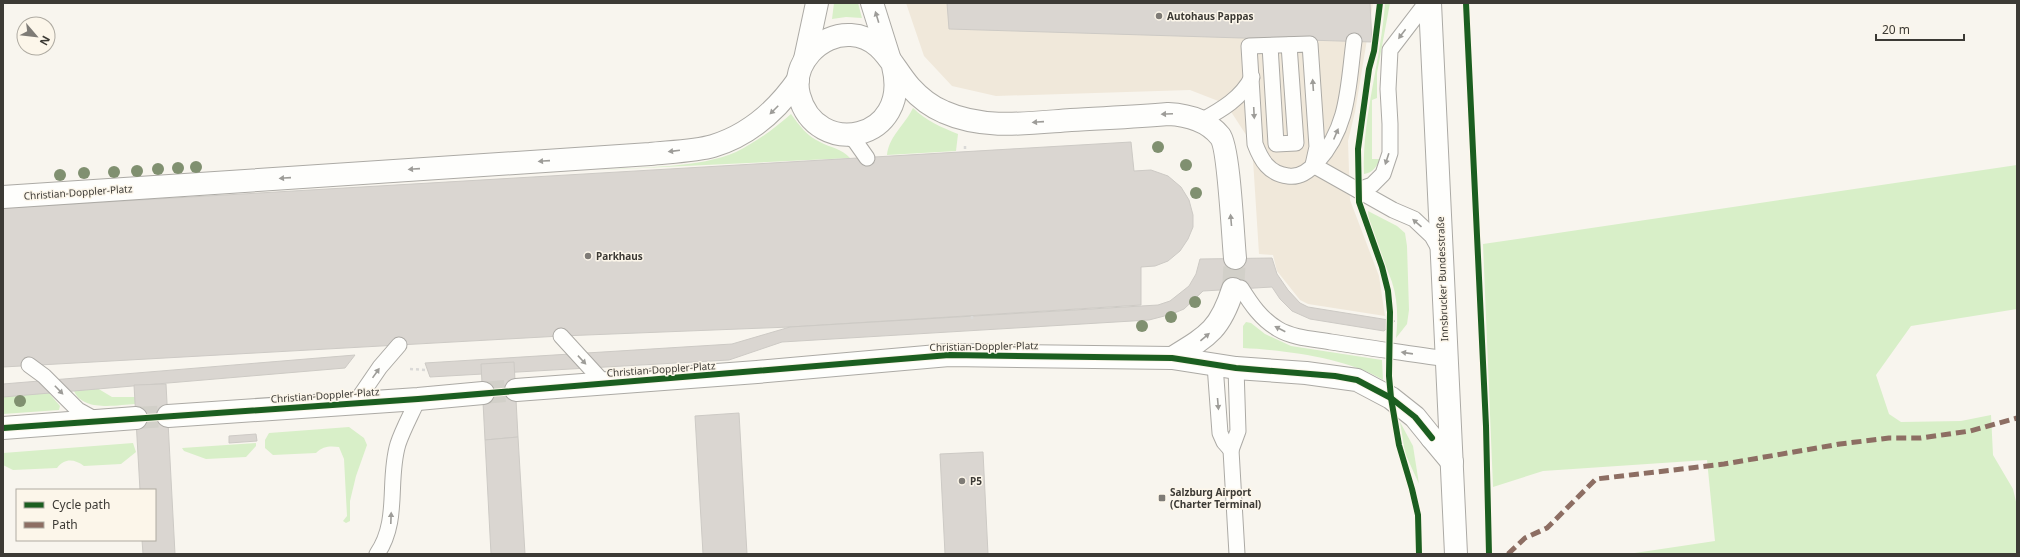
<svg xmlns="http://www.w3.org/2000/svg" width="2020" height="557" font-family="'Noto Sans',sans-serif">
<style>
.commercial{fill:#f0e8da}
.green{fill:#d8efc8}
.building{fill:#dad6d1;stroke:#cdcac5}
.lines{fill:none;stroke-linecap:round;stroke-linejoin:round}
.street-tunnel{stroke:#d2d0c9;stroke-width:22;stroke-dasharray:22 11;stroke-linecap:butt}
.lane-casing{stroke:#acaaa5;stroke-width:17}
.street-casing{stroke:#acaaa5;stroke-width:24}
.primary-casing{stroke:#acaaa5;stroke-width:24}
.path{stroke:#dad9d7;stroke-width:2.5;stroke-dasharray:3 3;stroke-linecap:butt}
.lane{stroke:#fefefc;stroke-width:15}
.street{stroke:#fefefc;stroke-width:22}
.primary{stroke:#fefefc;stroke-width:22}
.quiet{stroke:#8d6e63;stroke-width:5;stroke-dasharray:10 5;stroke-linecap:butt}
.cycleway-casing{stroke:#fcf6ea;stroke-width:8}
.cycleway{stroke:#1b5e20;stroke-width:6}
.tree{fill:#809070}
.oneway{fill:#9d9c98}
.poi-dot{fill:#7e7b76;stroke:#fcf6ea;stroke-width:1.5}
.labels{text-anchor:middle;stroke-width:3;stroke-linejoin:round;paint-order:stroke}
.poi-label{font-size:10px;font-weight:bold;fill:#3c3a35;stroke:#fcf6ea;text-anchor:start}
.street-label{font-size:10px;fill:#3c3a35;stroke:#fcf6ea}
</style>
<rect width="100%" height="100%" fill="#f8f5ee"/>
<!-- commercial -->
<path class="commercial" d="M906 3H1373L1355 112 1348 141 1350 200 1379 276 1385 316 1308 304 1300 300 1277 271 1273 255 1259 254 1252 144 1226 104 1190 90 996 96 952 86 924 56Z"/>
<!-- green -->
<g class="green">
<path d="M834 3H858L862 18 846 17 832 19Z"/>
<path d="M1385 3H1390L1377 73V98L1372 100V159H1380C1377 166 1373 173 1364 174 1362 116 1381 61 1385 3Z"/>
<path d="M913 108C926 121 941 127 958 134L956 151 887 155C889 136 905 125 913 108Z"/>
<path d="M791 114C799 125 807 136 820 142 831 148 841 148 850 158L600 170C639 167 701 168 736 152 756 142 774 129 791 114Z"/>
<path d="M2017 165V309L1911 326 1876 375 1889 414 1901 422 1961 421 1991 415 1993 455 2013 489 2017 506V554H1628L1715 541 1707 460 1543 471 1493 487 1483 244Z"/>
<path d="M1368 211 1397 226 1405 233 1407 246 1409 310 1407 324 1396 338C1398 320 1398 300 1392 282 1384 259 1369 236 1368 211Z"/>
<path d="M1246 322 1251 323 1265 334 1291 346 1382 360 1383 380C1347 358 1284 350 1243 348V326Z"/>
<path d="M97 388 112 397H135V404C117 405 83 412 74 391Z"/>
<path d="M48 392 60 406 59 410 3 414V397Z"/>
<path d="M1400 422 1413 446 1419 484 1405 453Z"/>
<path d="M349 427 364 438 367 445 356 476 350 501V521L346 523 343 521 347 516 344 459 339 447C330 446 323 446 316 453L273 455 265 448V440L269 433Z"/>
<path d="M133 443 136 452 121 464 84 466C74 459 65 458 57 468L13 470 3 465V453Z"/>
<path d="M256 443V446L246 457 206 459 184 451 182 448Z"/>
</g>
<!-- building -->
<g class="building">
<path d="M947 3H1370L1372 42 949 29Z"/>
<path d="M1131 142 1134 171 1151 170 1168 176 1181 187 1189 200 1193 215V227L1188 239 1180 251 1168 261 1155 266 1141 267V305L790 327 561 336 3 367V208Z"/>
<path d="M1272 258 1277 274 1288 290 1300 303 1308 307 1395 321 1384 331 1310 319 1292 311 1280 299 1272 287 1203 291 1184 309 1172 314 1149 320 782 342 729 360 430 377 425 363 732 344 790 327 1158 305 1170 301 1189 286 1196 274 1200 259Z"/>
<path d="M355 355 345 368 3 397V384Z"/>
<path d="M514 362 518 437 485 440 481 364Z"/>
<path d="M166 384 175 554H143L142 540H155V490H140L134 385Z"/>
<path d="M739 413 747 554H703L695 416Z"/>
<path d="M256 434 257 441 229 443V436Z"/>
<path d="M518 437 525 554H491L485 440Z"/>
<path d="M983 452 988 554H945L940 454Z"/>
</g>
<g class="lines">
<!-- street-tunnel -->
<g class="street-tunnel">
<path d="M1233 289 1235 258"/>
<path d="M483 393 516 390"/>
<path d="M136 418 168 416"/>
</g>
<!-- lane casing -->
<g class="lane-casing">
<g id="lane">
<path d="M1270 46 1276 144 1296 143 1289 45"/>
<path d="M1201 121C1221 110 1242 98 1252 77"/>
<path d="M844 134 855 141 867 158"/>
<path d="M1313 165 1317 147 1310 44 1249 46 1255 144C1261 160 1269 174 1288 176 1300 178 1309 171 1317 162 1349 127 1348 86 1354 41"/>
<path d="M1313 165 1393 210 1414 219 1432 236 1441 252"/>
<path d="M1358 190 1372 185 1383 174 1390 153V124L1388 89 1390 50 1426 3"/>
<path d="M1241 288C1251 304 1261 319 1278 329 1293 338 1314 339 1331 342 1369 348 1407 353 1446 359"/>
<path d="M561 336 604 383"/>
<path d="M29 365 44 376 78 410 98 421"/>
<path d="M1215 365 1220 433 1224 442 1231 450 1238 431 1236 368"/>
<path d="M356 402 380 367 399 345"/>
<path d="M1231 450 1237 554"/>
<path d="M377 554C400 521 387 480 398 444 403 429 412 413 418 399"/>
</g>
</g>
<!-- street casing -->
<g class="street-casing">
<g id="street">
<path d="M872 3 889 57"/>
<path d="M805 59 817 3"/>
<path d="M893 66C912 141 816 160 799 95 791 64 820 33 851 35 883 37 892 67 910 87 919 97 932 107 944 112 984 130 1029 123 1071 120 1103 118 1136 117 1168 114 1188 115 1207 120 1220 136 1229 147 1233 239 1235 258"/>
<path d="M3 197 650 154C668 152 696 151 713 146 749 135 777 110 798 80"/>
<path d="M1172 358C1208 336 1220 330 1233 289"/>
<path d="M516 390 757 372 949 355 1172 358 1236 368 1306 373 1357 380 1391 398 1415 417 1432 438"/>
<path d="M168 416 418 399 483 393"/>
<path d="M3 428 136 418"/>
</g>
</g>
<!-- primary casing -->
<g class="primary-casing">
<g id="primary">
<path d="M1430 3 1456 554"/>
<path d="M1432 438 1452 462"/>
</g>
</g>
<!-- path -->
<g class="path">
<path d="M965 146V152"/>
<path d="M972 316V321"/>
<path d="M410 369 427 370"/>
</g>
<!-- lane -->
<use href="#lane" class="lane"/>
<!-- street -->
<use href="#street" class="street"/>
<!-- primary -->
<use href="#primary" class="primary"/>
<!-- quiet -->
<path class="quiet" d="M1508 554 1525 538 1547 528 1596 479 1724 464 1840 444 1889 438H1921L1970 431 2017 418"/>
<!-- cycleway casing -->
<g class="cycleway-casing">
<g id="cycleway">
<path d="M1380 3 1374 51 1369 69 1358 149 1359 202 1382 267 1388 291 1390 312 1389 376 1391 398 1399 445 1412 489 1418 515 1419 554"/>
<path d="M1466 3 1486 426 1489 554"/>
<path d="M3 428 418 399 949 355 1172 358 1236 368 1335 376 1357 380 1391 398 1415 417 1432 438"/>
</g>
</g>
<!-- cycleway -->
<use href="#cycleway" class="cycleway"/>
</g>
<!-- trees -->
<g class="tree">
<circle cx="1158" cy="147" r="6"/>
<circle cx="1186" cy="165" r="6"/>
<circle cx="196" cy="167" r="6"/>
<circle cx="178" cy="168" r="6"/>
<circle cx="158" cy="169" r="6"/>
<circle cx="137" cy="171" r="6"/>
<circle cx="114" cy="172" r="6"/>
<circle cx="84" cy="173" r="6"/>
<circle cx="60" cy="175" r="6"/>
<circle cx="1196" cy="193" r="6"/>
<circle cx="1195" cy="302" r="6"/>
<circle cx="1171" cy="317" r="6"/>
<circle cx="1142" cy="326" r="6"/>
<circle cx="20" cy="401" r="6"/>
</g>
<!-- one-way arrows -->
<defs><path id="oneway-solid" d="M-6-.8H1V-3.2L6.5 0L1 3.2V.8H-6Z"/></defs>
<g class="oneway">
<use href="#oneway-solid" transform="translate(877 17) rotate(-107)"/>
<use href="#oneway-solid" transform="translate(1402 34) rotate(127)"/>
<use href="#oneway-solid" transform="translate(1313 85) rotate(-94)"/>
<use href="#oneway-solid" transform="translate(774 110) rotate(135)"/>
<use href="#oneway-solid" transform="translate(1254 113) rotate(87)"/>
<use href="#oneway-solid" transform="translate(1167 114) rotate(178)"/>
<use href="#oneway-solid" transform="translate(1038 122) rotate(176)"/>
<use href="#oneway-solid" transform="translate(1336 134) rotate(-67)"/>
<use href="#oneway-solid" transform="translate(674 151) rotate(173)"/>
<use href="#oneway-solid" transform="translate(1387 159) rotate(108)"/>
<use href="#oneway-solid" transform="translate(544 161) rotate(176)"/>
<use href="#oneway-solid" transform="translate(414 169) rotate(176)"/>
<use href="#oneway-solid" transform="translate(285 178) rotate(176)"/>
<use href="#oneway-solid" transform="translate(1231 220) rotate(-95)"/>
<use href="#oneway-solid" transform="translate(1417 223) rotate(-139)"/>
<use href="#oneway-solid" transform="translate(1280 329) rotate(-153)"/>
<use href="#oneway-solid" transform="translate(1205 337) rotate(-40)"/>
<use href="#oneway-solid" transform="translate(1407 353) rotate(-172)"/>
<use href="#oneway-solid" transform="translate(582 360) rotate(47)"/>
<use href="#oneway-solid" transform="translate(376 373) rotate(-55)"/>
<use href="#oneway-solid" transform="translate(59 390) rotate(46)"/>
<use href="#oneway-solid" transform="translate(1218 404) rotate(85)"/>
<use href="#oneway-solid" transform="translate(391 518) rotate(-88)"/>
</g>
<!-- markers -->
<g class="poi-dot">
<circle cx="1159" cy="16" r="4"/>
<circle cx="588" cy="256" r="4"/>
<circle cx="962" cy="481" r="4"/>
<rect x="1158" y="494" width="8" height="8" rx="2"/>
</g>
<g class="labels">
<!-- poi labels -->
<g class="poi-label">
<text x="1167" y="20">Autohaus Pappas</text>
<text x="596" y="260">Parkhaus</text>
<text x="970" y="485">P5</text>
<text x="1170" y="496">Salzburg Airport<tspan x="1170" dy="12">(Charter Terminal)</tspan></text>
</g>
<!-- street labels -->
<g class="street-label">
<text transform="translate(78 192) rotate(-4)" y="4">Christian-Doppler-Platz</text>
<text transform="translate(1442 279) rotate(-92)" y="4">Innsbrucker Bundesstraße</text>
<text transform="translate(984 346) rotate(-1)" y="4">Christian-Doppler-Platz</text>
<text transform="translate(661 369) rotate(-4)" y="4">Christian-Doppler-Platz</text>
<text transform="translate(325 395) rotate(-4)" y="4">Christian-Doppler-Platz</text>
</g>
</g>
<!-- border -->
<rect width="2020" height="557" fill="none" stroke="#3c3a35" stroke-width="8"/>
<!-- legend -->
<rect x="16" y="489" width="140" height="52" fill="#fcf6ea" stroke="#afaba2"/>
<rect x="24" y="502" width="20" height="6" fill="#1b5e20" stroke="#afaba2"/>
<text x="52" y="509" font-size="12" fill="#3c3a35">Cycle path</text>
<rect x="24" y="522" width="20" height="6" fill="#8d6e63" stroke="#afaba2"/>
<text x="52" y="529" font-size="12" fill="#3c3a35">Path</text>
<!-- north arrow -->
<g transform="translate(36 36) rotate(118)"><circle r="19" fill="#fcf6ea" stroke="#afaba2"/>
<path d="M0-3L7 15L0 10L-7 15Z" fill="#7e7b76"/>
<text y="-6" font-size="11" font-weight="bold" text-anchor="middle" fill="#3c3a35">N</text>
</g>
<!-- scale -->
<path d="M1876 34v6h88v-6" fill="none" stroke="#3c3a35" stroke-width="2"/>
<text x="1882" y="34" font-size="12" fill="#3c3a35" stroke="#fcf6ea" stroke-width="3" paint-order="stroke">20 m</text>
</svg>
